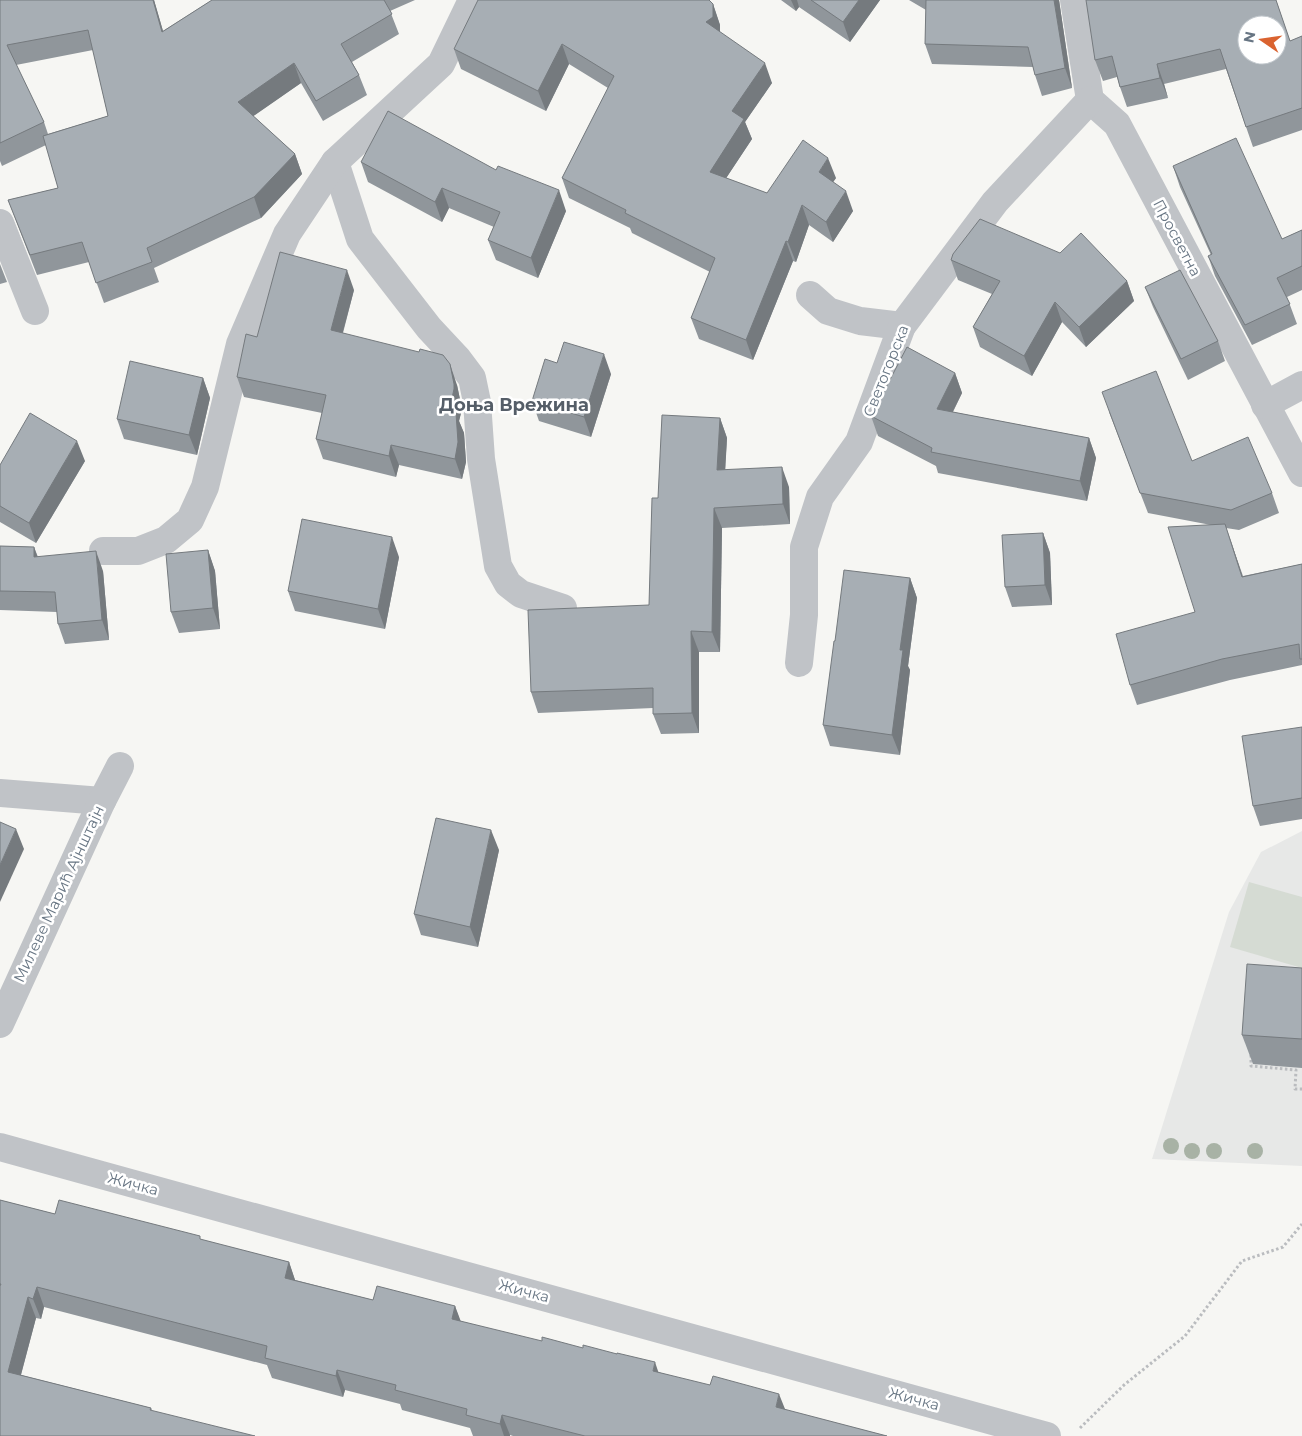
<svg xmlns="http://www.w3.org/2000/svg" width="1302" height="1436" font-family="Montserrat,sans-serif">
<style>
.built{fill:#e7e8e7}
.pitch{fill:#d5dbd3}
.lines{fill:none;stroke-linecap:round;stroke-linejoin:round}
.path{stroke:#babcbf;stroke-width:3;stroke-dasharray:2.5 2.5;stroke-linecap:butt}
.minor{stroke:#c0c3c7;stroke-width:28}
.tree{fill:#a8b2a5}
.wall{fill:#90969b;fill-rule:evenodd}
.shaded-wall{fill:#757a7e}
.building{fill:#a7aeb4;stroke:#757a7e;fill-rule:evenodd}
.labels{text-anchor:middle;stroke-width:5;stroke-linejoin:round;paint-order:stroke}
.street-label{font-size:15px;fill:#677583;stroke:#fff}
.quarter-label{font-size:18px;font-weight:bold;fill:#555e68;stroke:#fff}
</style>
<rect width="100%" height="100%" fill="#f6f6f3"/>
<!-- built -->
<path class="built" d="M1302 831V1166L1152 1159 1229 912 1261 852Z"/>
<!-- pitch -->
<path class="pitch" d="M1249 882 1302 897V968L1230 947Z"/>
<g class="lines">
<!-- path -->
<g class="path">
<path d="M1251 1055V1066L1296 1070 1295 1089H1302"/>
<path d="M1080 1428 1124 1385 1185 1336 1242 1261 1283 1247 1302 1224"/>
</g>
<!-- minor -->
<g class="minor">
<path d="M1074 0 1090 100 1117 124 1302 473"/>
<path d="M335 162 360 239 429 328 457 358 472 378 477 402 481 459 498 566 508 584 521 594 563 608"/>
<path d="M0 223 35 311"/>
<path d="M810 295 828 311 860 321 902 326"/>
<path d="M1265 405 1302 385"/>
<path d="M103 551H138L166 540 190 520 205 487 240 344 287 234 335 162 441 64 472 0"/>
<path d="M799 663 804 615V547L820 497 859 442 902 326 995 202 1090 100"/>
<path d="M0 793 102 801"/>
<path d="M0 1024 102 801 120 766"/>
<path d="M0 1147 1047 1436"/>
</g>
</g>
<!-- trees -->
<g class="tree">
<circle cx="1171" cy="1146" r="8"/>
<circle cx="1192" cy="1151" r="8"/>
<circle cx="1214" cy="1151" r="8"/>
<circle cx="1255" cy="1151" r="8"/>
</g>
<!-- wall -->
<g class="wall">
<path d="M0 0H154L163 31 212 0H415L390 11 399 34 352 62 359 75 367 95 323 121 301 83 253 116 295 154 302 174 261 218 154 268 159 282 104 303 89 262 37 275 8 200 58 188 46 145 2 166 0 161ZM93 50 108 116 48 134 44 122 16 65Z"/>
<path d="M781 0H880L850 42 799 7 796 11Z"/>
<path d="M909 0H1059L1072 88 1042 96 1035 75 1033 67 932 64 925 44 926 10Z"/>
<path d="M1276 0 1290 41 1302 36V130L1253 147 1226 69 1164 84 1168 98 1127 107 1120 87 1117 77 1103 81 1095 60Z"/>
<path d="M713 4 720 25V32L772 83 745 122 752 139 726 178 767 193 836 178 833 182 853 211 833 242 809 225 796 262 793 261 753 360 699 339 691 318 710 272 632 233 630 228 569 198 562 178 608 88 569 64 546 111 461 69 454 49Z"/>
<path d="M361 162 566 211 538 278 496 260 488 240 494 227 449 208 442 222 368 182Z"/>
<path d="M1173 166 1282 239 1302 230V290L1287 297 1297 324 1252 345 1215 276 1208 256 1211 255 1180 187Z"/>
<path d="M951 260 1127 281 1134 301 1086 347 1062 322 1032 376 980 347 973 327 992 294 958 280Z"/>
<path d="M0 264 7 282 0 284Z"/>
<path d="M1145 287 1218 341 1225 361 1188 380 1153 307Z"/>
<path d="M354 290 343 333 457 385 462 409 459 421 464 433 466 462 462 479 399 465 396 477 323 459 316 439 322 413 244 397 237 377 257 337Z"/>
<path d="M557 363 611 374 591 437 539 421 532 401Z"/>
<path d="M955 373 962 393 953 412 1089 438 1096 458 1087 501 938 473 936 466 878 436 871 416Z"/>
<path d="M203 378 210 398 197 455 124 439 117 419Z"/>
<path d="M1109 412 1192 461 1272 493 1279 513 1239 530 1226 528 1243 576 1302 564V665L1230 680 1137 705 1130 685 1195 612 1211 525 1148 513Z"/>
<path d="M720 418 727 438 725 470 789 487 790 524 722 528 720 652H699V733L661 734 653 714V708L538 713 531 692 649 605 658 498Z"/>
<path d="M85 461 36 543 0 522V465Z"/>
<path d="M1043 533 1050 553 1052 605 1012 607 1005 587Z"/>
<path d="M0 546 34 547 38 557 103 571 109 640 65 644 58 624 57 612 0 610Z"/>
<path d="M208 550 215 571 220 629 179 633 171 612Z"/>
<path d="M399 557 385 629 295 611 288 591Z"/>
<path d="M910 578 917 598 908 666 910 670 900 755 830 746 823 725 835 641Z"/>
<path d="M1302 727V819L1260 826 1253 806Z"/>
<path d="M499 850 478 947 421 935 414 914Z"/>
<path d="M1302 968V1068L1253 1064 1242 1035Z"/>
<path d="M0 1200 55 1214 202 1240 289 1262 295 1280 373 1300 455 1306 460 1321 658 1372 785 1410 887 1436H513L510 1435V1436H473L470 1428 402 1410 400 1404 345 1390 343 1397 272 1378 267 1365 44 1307 41 1319 36 1318 21 1375 151 1408 152 1410 0 1436Z"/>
</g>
<!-- shaded-wall -->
<g class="shaded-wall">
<path d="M153 0H154L169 52 162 32Z"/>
<path d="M791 0H797L799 7 796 11Z"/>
<path d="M859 0H880L850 42 843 22Z"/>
<path d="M1054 0H1059L1072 88 1065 68Z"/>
<path d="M713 4 720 25V37L706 22Z"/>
<path d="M562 44 569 64 546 111 538 91Z"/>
<path d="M294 63 301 83 245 122 238 102Z"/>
<path d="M765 63 772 83 745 122 752 139 717 192 710 172 732 111Z"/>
<path d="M1157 64 1164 84 1168 98 1160 78Z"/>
<path d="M295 154 302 174 261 218 254 197Z"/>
<path d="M828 158 836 178 826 192 819 172Z"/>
<path d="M442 188 449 208 442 222 435 202Z"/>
<path d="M559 190 566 211 538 278 531 258Z"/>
<path d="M846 191 853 211 833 242 826 222Z"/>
<path d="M802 205 809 225 796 262 788 242Z"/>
<path d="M786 241 793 261 753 360 746 340Z"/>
<path d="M347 270 354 290 338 350 331 330Z"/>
<path d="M1127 281 1134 301 1086 347 1079 327Z"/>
<path d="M1055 302 1062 322 1032 376 1024 356Z"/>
<path d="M604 354 611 374 591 437 584 417Z"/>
<path d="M450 364 457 385 461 404 462 409 459 421 464 433 466 462 462 479 455 459 449 412Z"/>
<path d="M955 373 962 393 944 429 937 409Z"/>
<path d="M203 378 210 398 197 455 189 435Z"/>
<path d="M720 418 727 438 724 491 717 470Z"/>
<path d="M1089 438 1096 458 1087 501 1080 481Z"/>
<path d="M77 441 85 461 36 543 29 523Z"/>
<path d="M391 445 399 465 396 477 389 456Z"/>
<path d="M782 467 789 487 790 524 783 504Z"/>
<path d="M714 508 722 528 720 652 712 632Z"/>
<path d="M1225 524 1232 544 1249 597 1242 577Z"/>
<path d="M1043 533 1050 553 1052 605 1045 585Z"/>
<path d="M392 537 399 557 385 629 378 609Z"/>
<path d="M34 547 41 567 34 557Z"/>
<path d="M208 550 215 571 220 629 213 608Z"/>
<path d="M96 551 103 571 109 640 102 620Z"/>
<path d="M910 578 917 598 908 666 910 670 900 755 892 735 900 650Z"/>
<path d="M691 631 699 652V733L692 713Z"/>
<path d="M16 829 24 849 0 902V865Z"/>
<path d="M491 830 499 850 478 947 470 927Z"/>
<path d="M289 1262 296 1283 285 1278Z"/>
<path d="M37 1287 44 1307 41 1319 33 1299Z"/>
<path d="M28 1297 36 1318 16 1393 8 1372Z"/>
<path d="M455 1306 463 1327 452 1319Z"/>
<path d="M655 1362 662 1383 653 1371Z"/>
<path d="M337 1370 345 1390 343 1397 336 1376Z"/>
<path d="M779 1394 787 1414 776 1407Z"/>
<path d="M502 1415 510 1435V1436H504L500 1424Z"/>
</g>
<!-- building -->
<g class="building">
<path d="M0 0H153L162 32 212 0H384L392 14 341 44 359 75 316 101 294 63 238 102 295 154 254 197 147 248 152 262 96 283 82 242 30 255 8 200 58 188 43 136 108 116 88 30 7 45 44 122 0 143Z"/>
<path d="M478 0H709L713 4V17L706 22 765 63 732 111 744 119 710 172 767 193 803 140 828 158 819 172 846 191 826 222 802 205 788 242 786 241 746 340 691 318 715 258 625 213 626 210 562 178 614 76 562 44 538 91 454 49Z"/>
<path d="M811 0H859L843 22Z"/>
<path d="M926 0H1054L1065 68 1035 75 1028 47 925 44Z"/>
<path d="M1086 0H1276L1290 41 1302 36V108L1246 127 1220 49 1157 64 1160 78 1120 87 1112 56 1095 60ZM1247 25H1277V55H1247Z"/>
<path d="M388 111 496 170 498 166 559 190 531 258 488 240 500 212 442 188 435 202 361 162Z"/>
<path d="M1236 138 1282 239 1302 230V266L1277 278 1290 304 1245 325 1208 256 1212 254 1173 166Z"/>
<path d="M980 219 1060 253 1081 233 1127 281 1079 327 1055 302 1024 356 973 327 1000 281 951 260 953 254Z"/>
<path d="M280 252 347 270 331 330 419 352 420 349 443 355 450 364 454 384V389L449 412 456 413 458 442 455 459 391 445 389 456 316 439 326 395 237 377 246 334 257 337Z"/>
<path d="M1180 270 1218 341 1181 359 1145 287Z"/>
<path d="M564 342 604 354 584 417 532 401 545 359 557 363Z"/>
<path d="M907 347 955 373 937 409 1089 438 1080 481 931 452 932 448 871 416Z"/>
<path d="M130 361 203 378 189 435 117 419Z"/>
<path d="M1156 371 1192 461 1248 437 1272 493 1231 510 1140 493 1102 392Z"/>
<path d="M30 413 77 441 29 523 0 506V465Z"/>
<path d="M662 415 720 418 717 470 782 467 783 504 714 508 712 632 691 631 692 713 653 714V688L531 692 528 610 649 605 652 498H658Z"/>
<path d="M302 519 392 537 378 609 288 591Z"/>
<path d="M1225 524 1242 577 1302 564V659H1300L1299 644 1222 659 1130 685 1116 634 1195 612 1168 527Z"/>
<path d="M1043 533 1045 585 1005 587 1002 535Z"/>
<path d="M0 546 34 547V557L96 551 102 620 58 624 55 592 0 591Z"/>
<path d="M208 550 213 608 171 612 166 554Z"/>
<path d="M844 570 910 578 900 650H903L892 735 823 725 834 641H835Z"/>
<path d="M1302 727V798L1253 806 1242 736Z"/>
<path d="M436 818 491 830 470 927 414 914Z"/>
<path d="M0 822 16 829 0 865Z"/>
<path d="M1247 964 1302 968V1039L1242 1035Z"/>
<path d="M0 1200 55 1214 59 1200 200 1236V1239L289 1262 285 1278 373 1300 377 1286 455 1306 452 1319 542 1341V1337L583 1348V1345L617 1354V1353L655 1362 653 1371 710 1385 713 1376 779 1394 776 1407 887 1436H585L502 1415 500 1424 466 1415 467 1409 395 1390 396 1385 337 1370 336 1376 265 1358 267 1346 37 1287 33 1299 28 1297 8 1372 151 1408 150 1410 255 1436H0V1286L1 1284H0Z"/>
</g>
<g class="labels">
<!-- street labels -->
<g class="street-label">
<text transform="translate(1177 238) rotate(62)" y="5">Просветна</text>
<text transform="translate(886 371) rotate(-68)" y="5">Светогорска</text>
<text transform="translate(59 894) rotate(-65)" y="5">Милеве Марић Ајнштајн</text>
<text transform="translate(133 1184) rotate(15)" y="5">Жичка</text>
<text transform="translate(524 1291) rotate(15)" y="5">Жичка</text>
<text transform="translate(914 1399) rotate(15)" y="5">Жичка</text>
</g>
<!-- quarter labels -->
<g class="quarter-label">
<text x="514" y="411">Доња Врежина</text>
</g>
</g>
<!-- north arrow -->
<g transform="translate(1262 40) rotate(283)"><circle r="24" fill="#ffffff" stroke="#c2c8cd"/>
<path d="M0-4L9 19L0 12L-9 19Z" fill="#da6330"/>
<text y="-8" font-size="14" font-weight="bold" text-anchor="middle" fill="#677583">N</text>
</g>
</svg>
